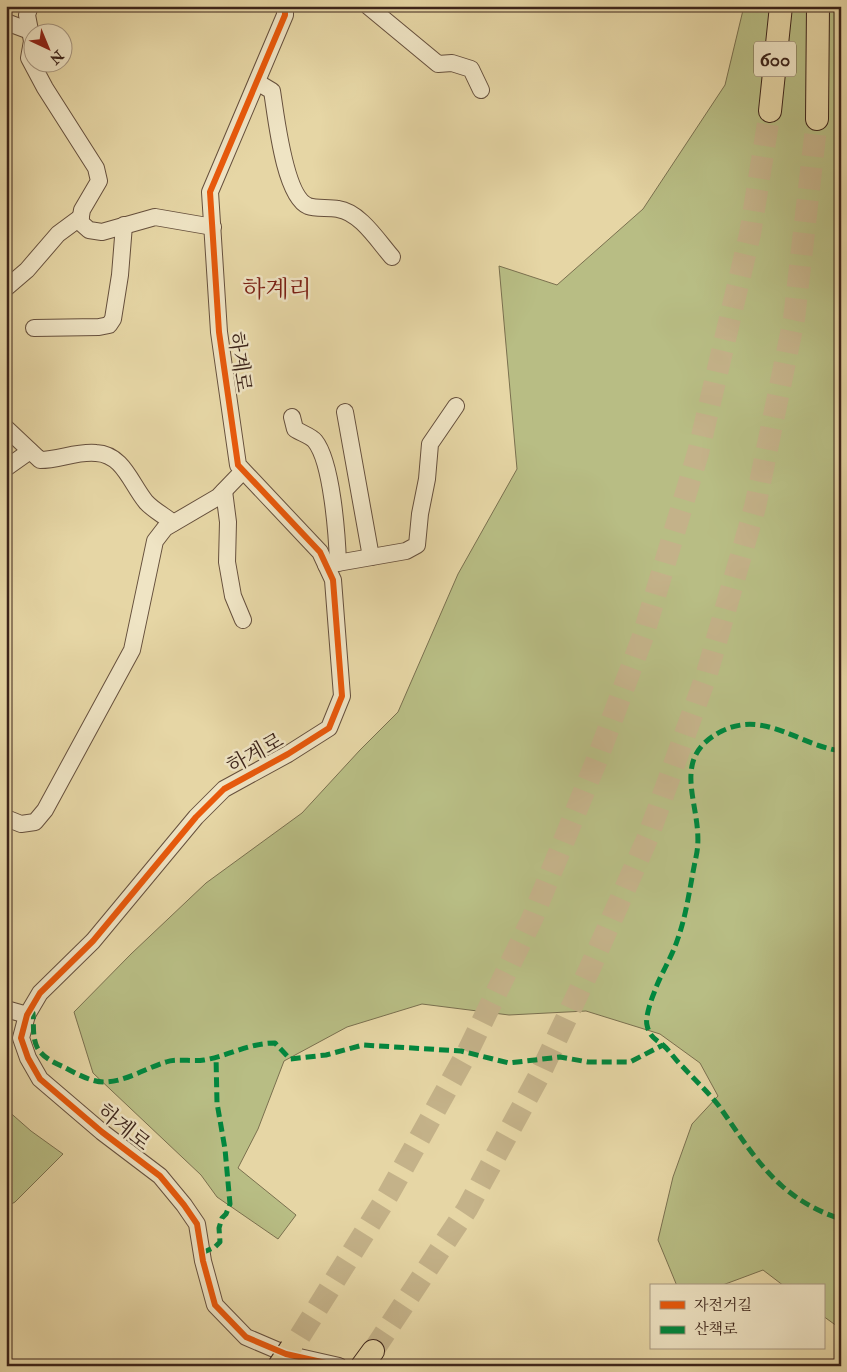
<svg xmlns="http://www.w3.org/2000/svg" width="847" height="1372" font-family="'IM FELL Double Pica','Noto Serif KR',serif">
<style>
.green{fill:#b8bd84;stroke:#7a704f}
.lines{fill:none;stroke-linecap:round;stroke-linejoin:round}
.highway-tunnel{stroke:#c4b289;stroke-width:22;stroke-dasharray:22 11;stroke-linecap:butt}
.minor-casing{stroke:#66503d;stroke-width:18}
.highway-casing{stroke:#3c241a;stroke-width:24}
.minor{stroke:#efe4c4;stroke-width:16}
.highway{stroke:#e6d6a5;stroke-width:22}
.highway-bridge-casing{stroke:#3c241a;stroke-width:24;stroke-linecap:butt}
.highway-bridge{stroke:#e6d6a5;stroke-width:22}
.quiet{stroke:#00873e;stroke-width:5;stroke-dasharray:10 5;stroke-linecap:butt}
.cycleway-casing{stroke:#efe4c4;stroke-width:9}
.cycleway{stroke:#e8590c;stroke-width:6}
.labels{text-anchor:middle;stroke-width:5;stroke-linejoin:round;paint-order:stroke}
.shield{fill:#efe4c4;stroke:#725e4d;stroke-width:1}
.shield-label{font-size:20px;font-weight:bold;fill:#3c241a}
.street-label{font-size:21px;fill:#3c241a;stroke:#efe4c4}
.quarter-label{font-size:24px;fill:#7a1f14;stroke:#efe4c4}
</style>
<rect width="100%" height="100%" fill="#e6d6a5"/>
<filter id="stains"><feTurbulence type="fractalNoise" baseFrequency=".004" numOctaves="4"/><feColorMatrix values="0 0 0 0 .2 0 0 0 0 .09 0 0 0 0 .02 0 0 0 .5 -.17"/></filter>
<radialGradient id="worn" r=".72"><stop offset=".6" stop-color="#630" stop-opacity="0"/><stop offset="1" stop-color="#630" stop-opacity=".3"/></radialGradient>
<!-- green -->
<g class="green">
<path d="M744 6H841V1329L823 1316V1286H784L763 1270 720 1286H677L658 1240 673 1177 692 1124 718 1096 700 1063 660 1034 586 1011 509 1015 422 1004 347 1027 284 1061 258 1129 238 1168 296 1215 278 1239 217 1197 201 1175 93 1073 74 1012 131 954 206 883 302 813 360 750 398 712 458 574 517 469 499 266 557 285 643 209 725 85Z"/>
<path d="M6 1109 31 1131 63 1154 15 1202 6 1207Z"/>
</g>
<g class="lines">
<!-- highway-tunnel -->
<g class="highway-tunnel">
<path d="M300 1336 388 1195 468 1051 532 919 598 757 643 636 698 453 750 234 770 111"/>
<path d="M373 1351 467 1209 540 1074 590 968 648 837 707 673 755 507 794 319 817 119"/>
</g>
<!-- minor casing -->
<g class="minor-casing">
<g id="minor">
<path d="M30 6 27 15 32 41 29 58 45 88 96 168 99 181 82 210 80 222 89 230 102 232 155 217 213 227"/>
<path d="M285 6V15L210 192 219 332 238 465 320 552 333 580 342 696 329 728 288 754 224 789 196 817 93 941 40 993 27 1015 21 1038 28 1058 40 1079 102 1132 160 1176 184 1205 197 1224 203 1261 215 1305 246 1337 286 1354 339 1366"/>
<path d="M368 6 438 64 452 63 471 69 481 90"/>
<path d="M6 22 30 31"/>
<path d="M257 82 272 91C276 115 284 196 308 206 316 209 329 207 338 209 360 212 378 241 392 257"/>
<path d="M6 288 27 270 58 234 81 217"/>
<path d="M34 328 99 327 109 325 113 319 120 275 124 225"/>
<path d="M345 412 371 557"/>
<path d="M292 417 295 429C301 433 311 436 315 441 332 462 337 535 338 563"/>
<path d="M6 428 40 460C59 460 77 451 96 453 123 454 131 484 146 502 153 510 165 516 173 523"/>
<path d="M6 468 30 451"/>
<path d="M224 491 228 522 227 562 233 596 243 620"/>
<path d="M326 565 406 551 417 545 420 514 427 479 430 444 456 406"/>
<path d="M6 818 21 824 35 822 45 810 132 650 155 541 165 528 218 497 243 471"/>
<path d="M6 1009 27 1015"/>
</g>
</g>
<!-- highway casing -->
<g class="highway-casing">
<g id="highway">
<path d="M770 111 781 6"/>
<path d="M817 119 818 6"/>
<path d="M362 1366 373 1351"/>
</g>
</g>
<!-- minor -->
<use href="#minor" class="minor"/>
<!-- highway -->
<use href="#highway" class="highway"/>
<!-- highway-bridge casing -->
<g class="highway-bridge-casing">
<path id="highway-bridge" d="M279 1366 291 1348"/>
</g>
<!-- highway-bridge -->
<use href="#highway-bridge" class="highway-bridge"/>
<!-- quiet -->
<g class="quiet">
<path d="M841 751C798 745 765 710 722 731 664 760 707 810 696 857 690 885 687 914 677 941 671 959 660 975 654 993 651 1000 645 1018 647 1025 649 1036 655 1039 663 1045 670 1051 676 1061 683 1067 695 1080 708 1092 719 1106 739 1134 756 1163 782 1186 799 1201 819 1212 841 1219"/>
<path d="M30 1011 33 1013C34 1023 32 1037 37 1047 42 1057 54 1063 64 1067 75 1073 91 1082 104 1082 125 1082 146 1068 166 1062 177 1058 192 1062 204 1060 228 1056 249 1043 275 1043L290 1059 326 1055 363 1045 461 1051 509 1063 560 1057 588 1062H630L663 1045"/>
<path d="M202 1253 215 1247 220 1242 219 1228 222 1218 226 1214 230 1204 225 1149 217 1103 216 1056"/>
</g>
<!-- cycleway casing -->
<g class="cycleway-casing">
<path id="cycleway" d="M285 6V15L210 192 219 332 238 465 320 552 333 580 342 696 329 728 288 754 224 789 196 817 93 941 40 993 27 1015 21 1038 28 1058 40 1079 102 1132 160 1176 184 1205 197 1224 203 1261 215 1305 246 1337 286 1354 339 1366"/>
</g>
<!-- cycleway -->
<use href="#cycleway" class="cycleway"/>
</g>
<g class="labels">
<!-- shield labels -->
<rect class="shield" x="754" y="41.5" width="42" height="35" rx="4"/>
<g class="shield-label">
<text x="775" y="66">600</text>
</g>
<!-- street labels -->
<g class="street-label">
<text transform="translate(240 362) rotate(82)" y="7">하계로</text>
<text transform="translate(255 753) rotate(-29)" y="7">하계로</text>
<text transform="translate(124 1127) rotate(39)" y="7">하계로</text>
</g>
<!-- quarter labels -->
<g class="quarter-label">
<text x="277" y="297">하계리</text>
</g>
</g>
<!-- margin -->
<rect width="847" height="1372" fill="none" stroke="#e6d6a5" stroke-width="25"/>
<rect x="8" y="8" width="832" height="1357" fill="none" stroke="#3c241a" stroke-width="2.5"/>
<rect x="12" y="12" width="822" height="1347" fill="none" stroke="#3c241a"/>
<!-- legend -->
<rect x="650" y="1284" width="175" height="65" fill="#efe4c4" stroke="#a79780"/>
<rect x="660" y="1301" width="25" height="8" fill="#e8590c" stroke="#a79780"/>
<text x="694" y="1310" font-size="15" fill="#3c241a">자전거길</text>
<rect x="660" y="1326" width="25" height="8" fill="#00873e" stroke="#a79780"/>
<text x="694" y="1334" font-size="15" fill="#3c241a">산책로</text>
<!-- north arrow -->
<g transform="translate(48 48) rotate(136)"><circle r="24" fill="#efe4c4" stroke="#a79780"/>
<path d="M0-4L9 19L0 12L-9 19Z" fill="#8f2418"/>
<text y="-8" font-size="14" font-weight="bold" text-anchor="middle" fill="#3c241a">N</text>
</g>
<rect width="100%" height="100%" filter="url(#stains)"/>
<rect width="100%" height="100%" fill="url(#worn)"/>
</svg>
